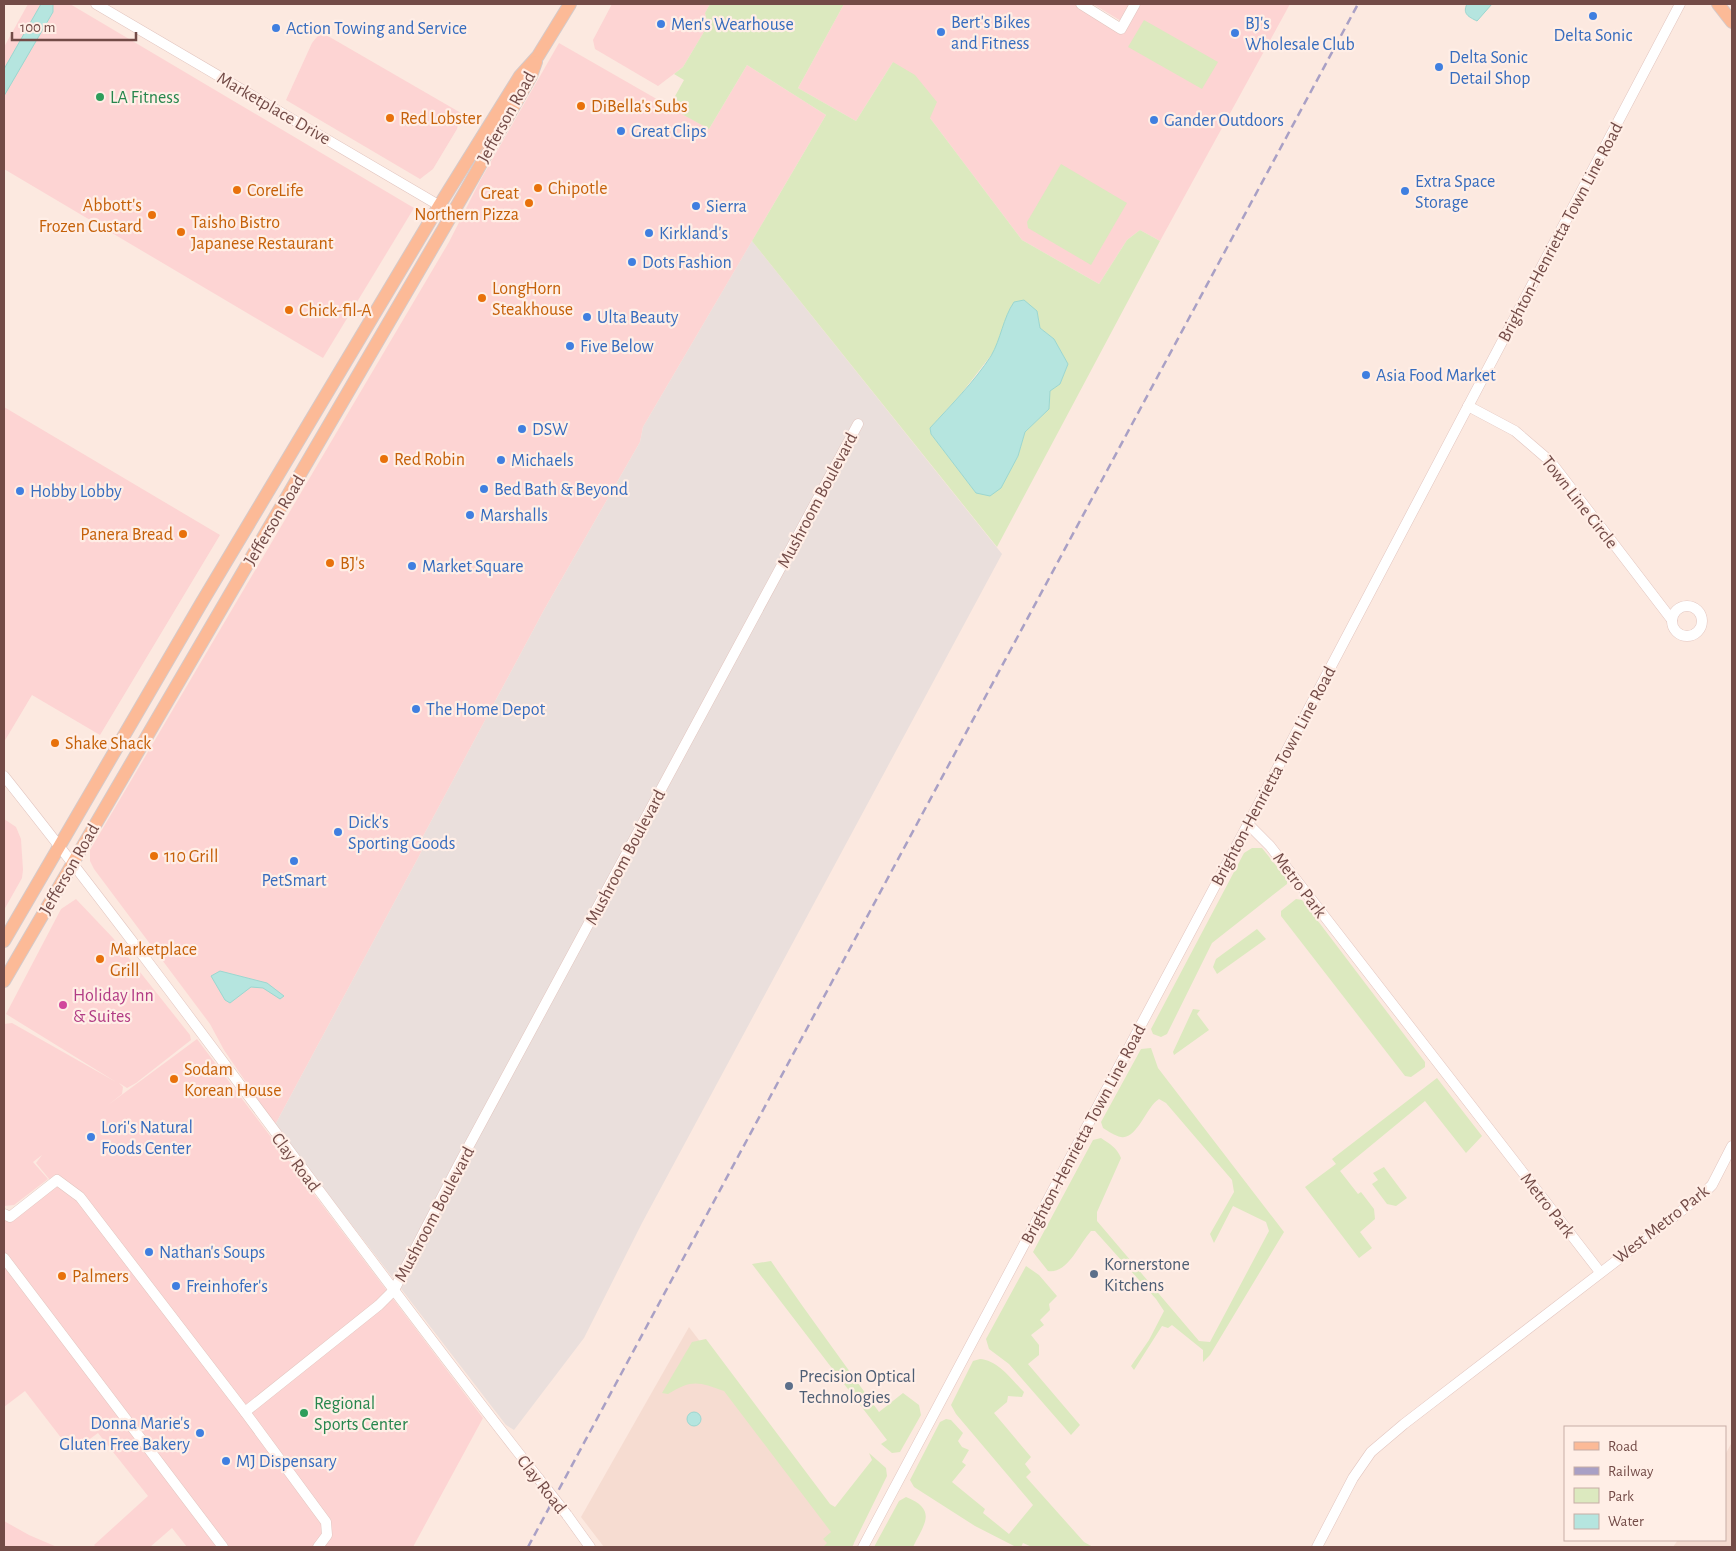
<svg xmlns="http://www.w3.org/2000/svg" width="1736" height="1551" font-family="'Alegreya Sans',sans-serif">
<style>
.residential{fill:#f6dcd1}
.commercial{fill:#fdd4d3}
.industrial{fill:#eadfdc}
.green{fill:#dce9bf;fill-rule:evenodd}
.water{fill:#b5e5df;stroke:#9bd7d0}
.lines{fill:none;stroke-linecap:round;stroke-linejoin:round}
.minor-casing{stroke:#e2c5bf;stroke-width:11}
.major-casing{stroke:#d5c9c8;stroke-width:14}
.minor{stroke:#fff;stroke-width:10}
.major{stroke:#fcba97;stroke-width:12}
.rail{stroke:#a9a0c5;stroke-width:2.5;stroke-dasharray:8 5;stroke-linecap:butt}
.minor-bridge-casing{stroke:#e2c5bf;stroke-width:11;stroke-linecap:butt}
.minor-bridge{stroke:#fff;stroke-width:10}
.shop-dot{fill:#3f7fe0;stroke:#ffeee6;stroke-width:2}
.leisure-dot{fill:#2e9e5b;stroke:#ffeee6;stroke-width:2}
.food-dot{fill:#e8710a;stroke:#ffeee6;stroke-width:2}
.hotel-dot{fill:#d1479c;stroke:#ffeee6;stroke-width:2}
.service-dot{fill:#5c6f8a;stroke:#ffeee6;stroke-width:2}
.labels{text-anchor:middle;stroke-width:4.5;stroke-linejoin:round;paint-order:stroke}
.shop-label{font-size:18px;fill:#366cbe;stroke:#ffeee6;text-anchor:start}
.leisure-label{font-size:18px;fill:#27864d;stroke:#ffeee6;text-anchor:start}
.food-label{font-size:18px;fill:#c56008;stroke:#ffeee6;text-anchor:start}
.street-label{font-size:18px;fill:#734b47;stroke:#ffeee6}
.hotel-label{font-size:18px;fill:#b23c85;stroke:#ffeee6;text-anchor:start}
.service-label{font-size:18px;fill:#4e5e75;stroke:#ffeee6;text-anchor:start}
</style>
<rect width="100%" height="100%" fill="#fce9e0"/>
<!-- residential -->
<g class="residential">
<path d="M689 1327 854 1544 852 1547H604L581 1517Z"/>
<path d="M1732 1442V1547H1673L1678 1540H1725V1455Z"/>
</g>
<!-- commercial -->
<g class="commercial">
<path d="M28 4H70L414 208 323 358 4 169V47Z"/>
<path d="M612 4H710L705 13 708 25 683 67 658 86 595 49 593 40Z"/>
<path d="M844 4H1074L1122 32 1139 4H1290L1160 241 1140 230 1127 240 1099 284 1022 240 930 118 893 62 856 121 798 88Z"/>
<path d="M1093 4H1131L1121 21Z"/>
<path d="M321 32 461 113 457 129 433 169 420 179 286 100 312 43Z"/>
<path d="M559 43 709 129 747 65 826 115 643 427 640 442 544 610 420 842 425 845 275 1125 224 1050 210 1024 94 869 90 861V850L449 242 481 179Z"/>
<path d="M4 407 220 535 100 735 32 695 4 742Z"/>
<path d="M4 819 16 827 21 839 23 870 22 878 4 910Z"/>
<path d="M76 899 113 938 190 1035 191 1040 136 1083 127 1088 119 1083 123 1087 122 1094 108 1105 197 1039 483 1418 413 1547H187L172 1528 150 1547H96L94 1545 148 1496 98 1433 72 1452 25 1391 4 1407V1216L50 1180 36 1163 42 1155 33 1162 48 1179 14 1205 4 1206V1024L12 1023 116 1082 6 1014 61 909Z"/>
<path d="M4 1521 29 1535 57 1547H4Z"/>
</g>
<!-- industrial -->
<path class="industrial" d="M752 241 1002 554 642 1223 584 1338 514 1430 506 1425 275 1125 425 845 420 842 544 610 640 442 643 427Z"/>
<!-- green -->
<g class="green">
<path d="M710 4H844L798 88 856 121 893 62 915 75 937 102 930 118 1022 240 1099 284 1127 240 1140 230 1160 241 997 547 752 241 826 115 747 65 709 129 669 107 684 80 674 74 683 67 708 25 705 13ZM1037 311 1040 328 1054 339 1068 364 1060 384 1050 391 1049 409 1025 432 1018 456 976 493 931 434 930 428 961 394 992 354Z"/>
<path d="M1144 20 1218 62 1202 89 1128 47Z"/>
<path d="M1061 164 1127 203 1091 265 1028 228 1027 222Z"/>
<path d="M1252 848H1262L1287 879V884L1212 943 1167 1034 1161 1037 1153 1034 1151 1029 1244 853Z"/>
<path d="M1296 899 1302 900 1425 1062V1067L1411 1077 1405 1076 1281 916V911Z"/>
<path d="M1257 929 1266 939 1217 974 1213 967 1216 959Z"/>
<path d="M1193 1009 1200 1010 1197 1014 1209 1030 1174 1055 1173 1052Z"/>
<path d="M1151 1048 1158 1068 1284 1232 1210 1355 1203 1362V1350L1172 1325 1168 1328 1162 1326 1134 1370 1131 1366 1149 1340 1164 1311 1156 1299 1095 1231H1091L1087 1236C1077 1249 1066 1274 1048 1271L1033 1252 1093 1140 1101 1138C1110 1144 1117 1148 1121 1158L1097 1212V1221L1199 1341 1210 1342 1269 1231 1266 1222 1233 1206 1214 1243 1210 1234 1234 1192 1232 1180 1166 1103 1159 1099C1146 1107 1137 1140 1121 1137 1115 1136 1108 1131 1103 1128L1101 1122 1141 1049Z"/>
<path d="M1437 1078 1482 1136 1466 1153 1425 1101 1340 1171 1358 1194 1361 1192 1374 1209 1375 1219 1360 1232 1372 1248 1359 1258 1305 1187 1336 1164 1332 1159Z"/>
<path d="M1384 1167 1407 1198 1396 1206 1387 1204 1372 1184 1378 1180 1373 1173Z"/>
<path d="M771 1261C806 1312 843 1362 879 1412L903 1393 919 1405 921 1415 900 1452 892 1453 881 1444 887 1440 752 1264Z"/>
<path d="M1026 1266 1039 1275 1057 1296 1049 1304 1050 1310 1040 1320 1044 1325 1031 1335 1039 1345V1355L1028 1364 1080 1425 1071 1435 1009 1364 989 1349 986 1339Z"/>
<path d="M706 1339 830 1504 835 1507 872 1460 869 1453 886 1468 887 1476 852 1547H823L827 1543 823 1539 831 1532 724 1391C699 1382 692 1379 668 1394L662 1393 692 1342Z"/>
<path d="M980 1359C998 1360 1012 1380 1024 1392L1022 1397 1008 1396 1007 1402 994 1413 1031 1457 1025 1464 1031 1472 1026 1477 1084 1542 1093 1547H1032L1023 1543 1021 1547H1016L975 1526 914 1487 910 1480 940 1422 946 1419 951 1420 963 1433 958 1441 962 1447 969 1450 962 1462 966 1465 952 1482 985 1509 983 1513 1009 1534 1033 1505 956 1414 951 1405 973 1361Z"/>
<path d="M906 1497C938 1510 924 1524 913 1547H874L899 1501Z"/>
</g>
<!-- water -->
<g class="water">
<path d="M41 4H53V12L4 96V69Z"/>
<path d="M1467 4H1492L1477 21C1469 17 1462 14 1467 4Z"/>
<path d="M1024 300 1037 311 1040 328 1054 339 1068 364 1060 384 1050 391 1049 409 1025 432 1018 456 1001 488 990 496 976 493 931 434 930 428C951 405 974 382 991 356 1001 339 1003 318 1014 302Z"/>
<path d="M220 971 267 983 284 996 280 999 263 988 251 987 230 1003 225 1000 211 976Z"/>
<circle cx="694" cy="1419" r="7"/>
</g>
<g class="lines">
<!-- minor casing -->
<g class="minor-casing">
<g id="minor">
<path d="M96 4 452 213"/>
<path d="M1081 4 1121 29 1135 4"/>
<path d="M1468 406 1515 431 1551 462 1672 620"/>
<circle cx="1687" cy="621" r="15"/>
<path d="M4 776C187 1006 356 1247 539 1479"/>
<path d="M1248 824 1270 846 1600 1272"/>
<path d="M4 1214 10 1217 57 1180 80 1197 245 1412 326 1522 327 1535 318 1547"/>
<path d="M4 1258 223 1547"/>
<path d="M245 1412 379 1305 394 1290 458 1166 858 424"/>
<path d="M567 1515 590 1547"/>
<path d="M863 1547 1248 824 1680 4"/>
<path d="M1317 1547 1353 1478 1371 1452 1404 1424 1702 1195 1712 1185 1732 1146"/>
</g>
</g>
<!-- major casing -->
<g class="major-casing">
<g id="major">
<path d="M1718 4 1732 22"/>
<path d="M4 941 202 602 439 206 520 76 538 56 570 4"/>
<path d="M4 981 465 192 531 76 536 62"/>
</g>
</g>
<!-- minor -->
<use href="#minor" class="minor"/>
<!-- major -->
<use href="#major" class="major"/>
<!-- rail -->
<path class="rail" d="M528 1547 1358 4"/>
<!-- minor-bridge casing -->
<g class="minor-bridge-casing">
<path id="minor-bridge" d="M539 1479 567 1515"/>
</g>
<!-- minor-bridge -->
<use href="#minor-bridge" class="minor-bridge"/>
</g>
<!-- markers -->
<g class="shop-dot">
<circle cx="1593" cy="16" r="5"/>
<circle cx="661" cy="24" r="5"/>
<circle cx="276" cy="28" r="5"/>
<circle cx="941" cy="32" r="5"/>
<circle cx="1235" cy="33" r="5"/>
<circle cx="1439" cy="67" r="5"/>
<circle cx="1154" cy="120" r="5"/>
<circle cx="621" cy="131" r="5"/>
<circle cx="1405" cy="191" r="5"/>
<circle cx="696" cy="206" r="5"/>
<circle cx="649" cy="233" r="5"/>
<circle cx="632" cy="262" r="5"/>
<circle cx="587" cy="317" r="5"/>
<circle cx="570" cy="346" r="5"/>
<circle cx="1366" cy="375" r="5"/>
<circle cx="522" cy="429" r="5"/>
<circle cx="501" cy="460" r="5"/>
<circle cx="484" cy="489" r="5"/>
<circle cx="20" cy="491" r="5"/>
<circle cx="470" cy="515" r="5"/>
<circle cx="412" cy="566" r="5"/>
<circle cx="416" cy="709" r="5"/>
<circle cx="338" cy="832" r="5"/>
<circle cx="294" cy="861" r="5"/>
<circle cx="91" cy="1137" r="5"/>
<circle cx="149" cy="1252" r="5"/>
<circle cx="176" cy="1286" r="5"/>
<circle cx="200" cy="1433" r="5"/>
<circle cx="226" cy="1461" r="5"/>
</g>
<g class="leisure-dot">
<circle cx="100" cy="97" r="5"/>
<circle cx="304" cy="1413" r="5"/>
</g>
<g class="food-dot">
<circle cx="581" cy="106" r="5"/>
<circle cx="390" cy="118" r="5"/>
<circle cx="538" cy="188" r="5"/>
<circle cx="237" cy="190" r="5"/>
<circle cx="529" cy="203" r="5"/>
<circle cx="152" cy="215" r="5"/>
<circle cx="181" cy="232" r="5"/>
<circle cx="482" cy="298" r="5"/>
<circle cx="289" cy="310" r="5"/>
<circle cx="384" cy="459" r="5"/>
<circle cx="183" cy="534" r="5"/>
<circle cx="330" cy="563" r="5"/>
<circle cx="55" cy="743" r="5"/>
<circle cx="154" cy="856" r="5"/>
<circle cx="100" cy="959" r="5"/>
<circle cx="174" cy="1079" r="5"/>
<circle cx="62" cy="1276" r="5"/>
</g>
<circle class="hotel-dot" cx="63" cy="1005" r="5"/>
<g class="service-dot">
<circle cx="1094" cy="1274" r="5"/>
<circle cx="789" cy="1386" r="5"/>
</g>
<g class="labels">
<!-- shop labels -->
<g class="shop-label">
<text x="951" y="28">Bert's Bikes<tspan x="951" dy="21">and Fitness</tspan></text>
<text x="1245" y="29">BJ's<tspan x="1245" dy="21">Wholesale Club</tspan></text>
<text x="671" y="30">Men's Wearhouse</text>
<text x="286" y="34">Action Towing and Service</text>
<text x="1593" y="41" text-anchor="middle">Delta Sonic</text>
<text x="1449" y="63">Delta Sonic<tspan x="1449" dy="21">Detail Shop</tspan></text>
<text x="1164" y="126">Gander Outdoors</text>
<text x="631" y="137">Great Clips</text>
<text x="1415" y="187">Extra Space<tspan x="1415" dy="21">Storage</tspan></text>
<text x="706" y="212">Sierra</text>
<text x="659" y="239">Kirkland's</text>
<text x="642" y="268">Dots Fashion</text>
<text x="597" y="323">Ulta Beauty</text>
<text x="580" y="352">Five Below</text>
<text x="1376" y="381">Asia Food Market</text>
<text x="532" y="435">DSW</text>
<text x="511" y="466">Michaels</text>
<text x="494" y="495">Bed Bath &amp; Beyond</text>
<text x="30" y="497">Hobby Lobby</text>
<text x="480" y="521">Marshalls</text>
<text x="422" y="572">Market Square</text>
<text x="426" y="715">The Home Depot</text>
<text x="348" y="828">Dick's<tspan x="348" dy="21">Sporting Goods</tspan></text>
<text x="294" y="886" text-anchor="middle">PetSmart</text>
<text x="101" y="1133">Lori's Natural<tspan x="101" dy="21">Foods Center</tspan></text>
<text x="159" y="1258">Nathan's Soups</text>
<text x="186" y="1292">Freinhofer's</text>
<text x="190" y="1429" text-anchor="end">Donna Marie's<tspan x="190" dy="21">Gluten Free Bakery</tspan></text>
<text x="236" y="1467">MJ Dispensary</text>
</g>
<!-- leisure labels -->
<g class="leisure-label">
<text x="110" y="103">LA Fitness</text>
<text x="314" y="1409">Regional<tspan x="314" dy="21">Sports Center</tspan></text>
</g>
<!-- food labels -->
<g class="food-label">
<text x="591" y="112">DiBella's Subs</text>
<text x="400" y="124">Red Lobster</text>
<text x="548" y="194">Chipotle</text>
<text x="247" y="196">CoreLife</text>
<text x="519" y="199" text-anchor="end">Great<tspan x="519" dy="21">Northern Pizza</tspan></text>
<text x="142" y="211" text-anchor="end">Abbott's<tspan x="142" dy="21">Frozen Custard</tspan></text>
<text x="191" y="228">Taisho Bistro<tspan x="191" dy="21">Japanese Restaurant</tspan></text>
<text x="492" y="294">LongHorn<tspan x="492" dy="21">Steakhouse</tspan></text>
<text x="299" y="316">Chick-fil-A</text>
<text x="394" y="465">Red Robin</text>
<text x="173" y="540" text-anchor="end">Panera Bread</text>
<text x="340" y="569">BJ's</text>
<text x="65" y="749">Shake Shack</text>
<text x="164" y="862">110 Grill</text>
<text x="110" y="955">Marketplace<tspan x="110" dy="21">Grill</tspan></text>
<text x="184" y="1075">Sodam<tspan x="184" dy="21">Korean House</tspan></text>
<text x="72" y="1282">Palmers</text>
</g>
<!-- street labels -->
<g class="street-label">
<text transform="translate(274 108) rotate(30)" y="6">Marketplace Drive</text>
<text transform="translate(506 117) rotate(-61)" y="6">Jefferson Road</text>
<text transform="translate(1560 232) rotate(-62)" y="6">Brighton-Henrietta Town Line Road</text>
<text transform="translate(817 500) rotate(-62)" y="6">Mushroom Boulevard</text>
<text transform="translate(1580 502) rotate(52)" y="6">Town Line Circle</text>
<text transform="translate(274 520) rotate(-59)" y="6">Jefferson Road</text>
<text transform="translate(1273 776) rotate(-62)" y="6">Brighton-Henrietta Town Line Road</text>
<text transform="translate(625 857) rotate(-62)" y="6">Mushroom Boulevard</text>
<text transform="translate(69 869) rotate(-60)" y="6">Jefferson Road</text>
<text transform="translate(1300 885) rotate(53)" y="6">Metro Park</text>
<text transform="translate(1083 1134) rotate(-62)" y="6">Brighton-Henrietta Town Line Road</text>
<text transform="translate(296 1162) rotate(53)" y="6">Clay Road</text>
<text transform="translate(1548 1205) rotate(52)" y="6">Metro Park</text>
<text transform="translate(434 1214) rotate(-62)" y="6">Mushroom Boulevard</text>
<text transform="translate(1661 1224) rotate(-38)" y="6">West Metro Park</text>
<text transform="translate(542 1484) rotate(52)" y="6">Clay Road</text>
</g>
<!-- hotel labels -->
<g class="hotel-label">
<text x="73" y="1001">Holiday Inn<tspan x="73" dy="21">&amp; Suites</tspan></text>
</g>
<!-- service labels -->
<g class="service-label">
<text x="1104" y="1270">Kornerstone<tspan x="1104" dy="21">Kitchens</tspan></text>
<text x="799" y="1382">Precision Optical<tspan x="799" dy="21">Technologies</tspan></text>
</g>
</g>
<!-- border -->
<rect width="1736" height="1551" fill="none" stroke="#734b47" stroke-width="10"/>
<!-- legend -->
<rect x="1564" y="1426" width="162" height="115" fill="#ffeee6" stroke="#c7ada6"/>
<rect x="1574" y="1442" width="25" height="8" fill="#fcba97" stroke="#c7ada6"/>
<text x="1608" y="1451" font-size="15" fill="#734b47">Road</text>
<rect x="1574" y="1467" width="25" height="8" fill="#a9a0c5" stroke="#c7ada6"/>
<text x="1608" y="1476" font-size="15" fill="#734b47">Railway</text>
<rect x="1574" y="1488" width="25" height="15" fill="#dce9bf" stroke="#c7ada6"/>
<text x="1608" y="1501" font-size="15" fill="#734b47">Park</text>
<rect x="1574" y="1514" width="25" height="15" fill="#b5e5df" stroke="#c7ada6"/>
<text x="1608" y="1526" font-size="15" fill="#734b47">Water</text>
<!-- scale -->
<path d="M12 32v8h124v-8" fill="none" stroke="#734b47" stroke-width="2.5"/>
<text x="20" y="32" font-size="15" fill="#734b47" stroke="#ffeee6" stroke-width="4" paint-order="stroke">100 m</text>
</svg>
